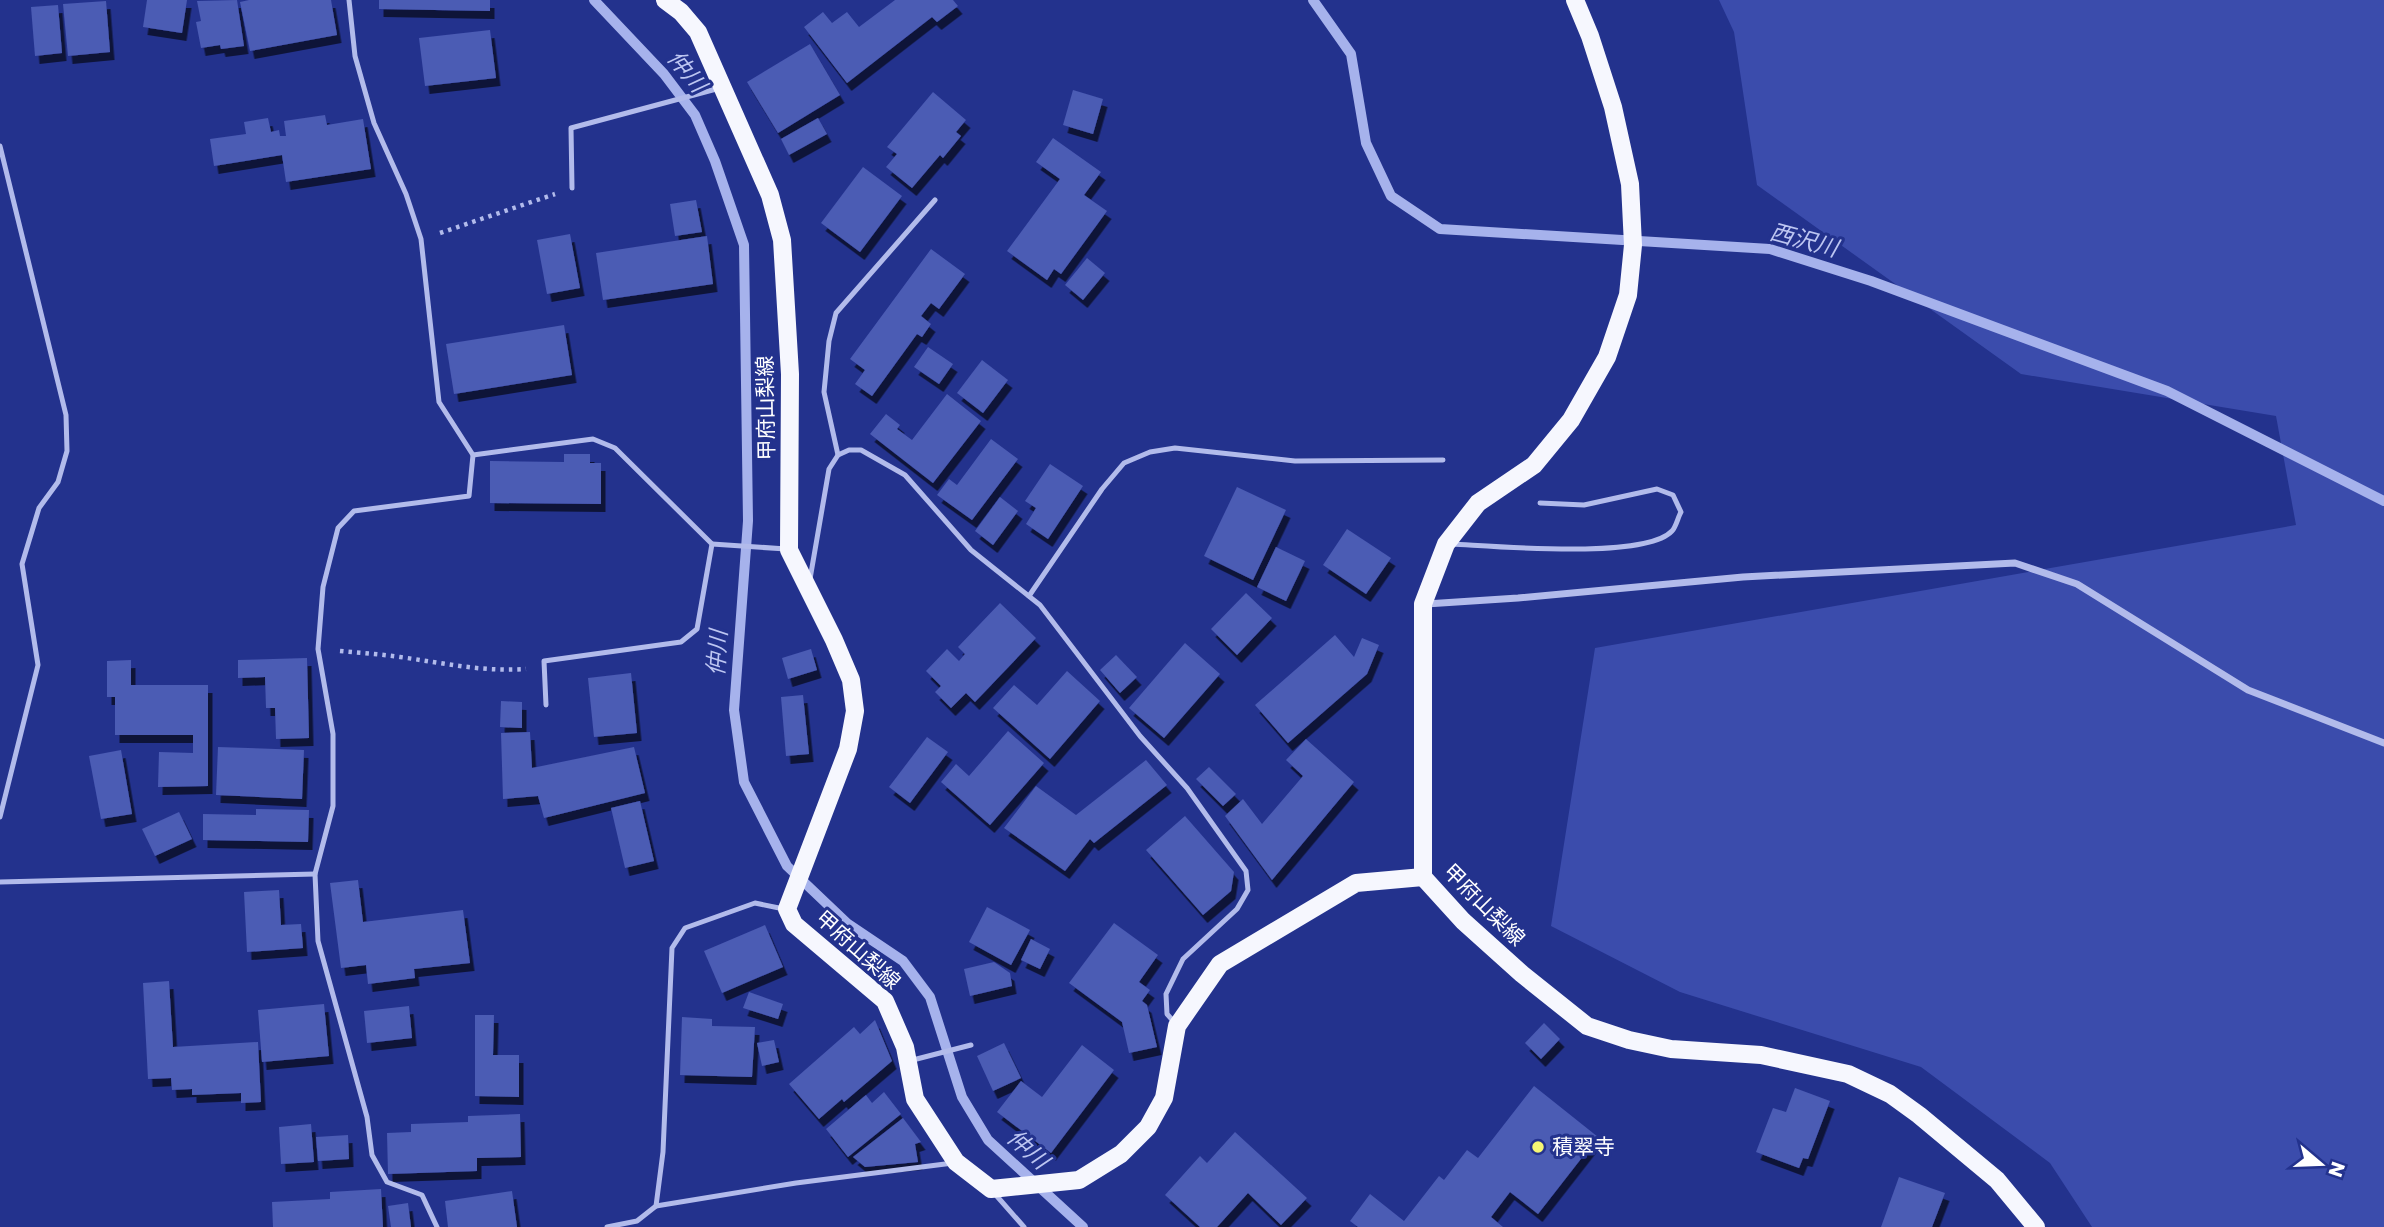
<svg xmlns="http://www.w3.org/2000/svg" width="2384" height="1227" font-family="Poppins,'Noto Sans JP',sans-serif">
<style>
.green{fill:#3b4cac}
.lines{fill:none;stroke-linecap:round;stroke-linejoin:round}
.stream{stroke:#a6b2ec;stroke-width:10}
.building{fill:#4b5bb4;filter:url(#shadow)}
.path{stroke:#b2bbeb;stroke-width:4.5;stroke-dasharray:3.5 5;stroke-linecap:butt}
.lane{stroke:#b2bbeb;stroke-width:5}
.street{stroke:#b2bbeb;stroke-width:7}
.primary{stroke:#f6f7fe;stroke-width:18}
.poi-dot{fill:#f6f774;stroke:#23328d;stroke-width:2.5}
.labels{text-anchor:middle;stroke-width:6;stroke-linejoin:round;paint-order:stroke}
.street-label{font-size:21px;fill:#fff;stroke:#23328d}
.poi-label{font-size:21px;fill:#fff;stroke:#23328d;text-anchor:start}
.water-label{font-size:23px;font-style:italic;fill:#bdc6f2;stroke:#23328d}
</style>
<defs>
<filter id="shadow"><feDropShadow dx="4.5" dy="8" stdDeviation="0" flood-color="#0009"/></filter>
</defs>
<rect width="100%" height="100%" fill="#23328d"/>
<!-- green -->
<path class="green" d="M1719 0H2384V1227H2092L2050 1163 1921 1067 1680 992 1551 926 1595 648 2296 525 2276 416 2021 374 1757 185 1734 32Z"/>
<g class="lines">
<!-- stream -->
<g class="stream">
<path d="M594 0 664 74 695 115 715 161 744 245 748 521 734 710 744 782 787 866 848 924 903 961 930 997 962 1097 988 1140 1083 1227"/>
<path d="M1313 0 1351 54 1366 143 1391 196 1440 229 1770 249 1871 281 2167 391 2384 501"/>
</g>
</g>
<!-- building -->
<g class="building">
<path d="M147 0H187L182 33 143 27Z"/>
<path d="M237 0 244 46 221 49 220 45 201 48 196 22 201 21 197 1Z"/>
<path d="M249 0H331L337 35 250 51 240 2Z"/>
<path d="M379 0H490V11L379 9Z"/>
<path d="M895 0H953L958 6 937 22 932 17 847 83 804 27 823 12 832 23 847 12 859 27Z"/>
<path d="M106 1 110 52 68 56 63 4Z"/>
<path d="M58 5 62 53 35 56 31 7Z"/>
<path d="M490 30 496 78 425 86 419 38Z"/>
<path d="M810 44 840 95 778 133 747 82Z"/>
<path d="M1073 90 1103 99 1093 134 1063 125Z"/>
<path d="M933 92 966 120 956 132 961 136 943 158 940 155 912 188 886 167 897 154 887 147Z"/>
<path d="M325 115 327 125 363 119 371 169 286 182 282 155 214 166 210 139 246 134 244 122 268 118 271 132 279 130 280 136H286L284 121Z"/>
<path d="M818 118 827 134 789 155 781 139Z"/>
<path d="M1053 138 1101 172 1084 195 1107 211 1061 274 1054 269 1047 280 1007 251 1060 179 1036 162Z"/>
<path d="M863 167 902 196 860 252 821 223Z"/>
<path d="M696 200 702 232 675 236 670 204Z"/>
<path d="M570 234 580 288 547 294 537 240Z"/>
<path d="M707 236 713 284 603 300 596 253Z"/>
<path d="M931 249 965 274 939 309 931 303 921 316 931 324 922 337 917 334 872 396 855 384 865 370 850 359Z"/>
<path d="M1087 258 1105 273 1083 300 1065 285Z"/>
<path d="M564 325 572 375 454 394 446 344Z"/>
<path d="M928 347 953 364 939 384 914 367Z"/>
<path d="M982 360 1008 380 983 413 957 393Z"/>
<path d="M947 394 981 421 933 483 870 434 886 414 900 425 897 429 912 440Z"/>
<path d="M991 439 1018 459 972 520 937 495 949 479 957 485Z"/>
<path d="M564 454H590V463H601V504L490 503V461L564 462Z"/>
<path d="M1050 464 1083 486 1048 539 1026 524 1036 508 1025 501Z"/>
<path d="M1237 487 1286 510 1253 580 1204 556Z"/>
<path d="M1000 497 1018 511 993 545 975 531Z"/>
<path d="M1347 529 1391 558 1366 594 1323 565Z"/>
<path d="M1276 547 1305 561 1286 601 1257 587Z"/>
<path d="M1246 593 1272 618 1237 655 1211 629Z"/>
<path d="M1000 603 1036 638 975 702 966 693 951 708 935 692 941 686 926 671 947 649 959 661 965 654 958 647Z"/>
<path d="M1335 635 1354 657 1362 638 1379 645 1367 674 1288 743 1255 705Z"/>
<path d="M1185 643 1220 674 1164 738 1129 708Z"/>
<path d="M811 649 817 670 788 679 782 658Z"/>
<path d="M1116 655 1137 677 1120 693 1100 670Z"/>
<path d="M307 658 309 738 276 739 275 708H266L265 677 238 678V660Z"/>
<path d="M131 660V685H208V786L158 787 159 752 193 753V735H115V697H107V661Z"/>
<path d="M1067 671 1100 701 1050 759 993 708 1014 685 1037 705Z"/>
<path d="M631 673 637 733 594 737 588 678Z"/>
<path d="M803 695 809 754 786 756 781 697Z"/>
<path d="M501 701 522 702V728L500 727Z"/>
<path d="M1008 731 1044 763 990 825 941 782 956 764 969 776Z"/>
<path d="M530 732 532 768 634 747 645 793 544 818 538 796 503 799 501 733Z"/>
<path d="M927 737 948 752 910 803 889 787Z"/>
<path d="M1306 739 1354 782 1272 880 1225 816 1243 799 1262 824 1303 776 1286 760Z"/>
<path d="M218 747 304 750 302 799 216 795Z"/>
<path d="M121 750 132 814 101 819 89 756Z"/>
<path d="M1146 760 1167 785 1094 843 1090 839 1065 871 1004 828 1036 786 1076 815Z"/>
<path d="M1209 767 1236 794 1223 806 1196 779Z"/>
<path d="M640 801 654 861 625 868 611 808Z"/>
<path d="M256 809 309 810 308 842 203 840V814L256 815Z"/>
<path d="M179 812 192 839 155 856 142 829Z"/>
<path d="M1185 816 1234 872 1231 891 1203 915 1146 850Z"/>
<path d="M358 880 363 922 463 910 470 963 414 969 415 978 368 984 366 965 341 968 330 883Z"/>
<path d="M279 890 281 925 301 924 303 948 247 952 244 892Z"/>
<path d="M987 907 1030 930 1011 965 969 942Z"/>
<path d="M1114 923 1158 955 1139 982 1150 990 1142 1001 1147 1005 1157 1047 1129 1053 1122 1022 1069 983Z"/>
<path d="M765 925 783 967 722 993 704 951Z"/>
<path d="M1031 939 1050 949 1040 969 1021 960Z"/>
<path d="M994 962 1010 973 1012 986 970 996 964 969Z"/>
<path d="M169 981 173 1047 258 1042 261 1102 241 1103V1093L192 1095V1089L172 1090 171 1078 148 1079 143 983Z"/>
<path d="M749 992 783 1004 778 1019 743 1008Z"/>
<path d="M324 1004 329 1056 262 1062 258 1010Z"/>
<path d="M409 1006 412 1038 367 1043 364 1011Z"/>
<path d="M475 1015H494L493 1055H519V1097L475 1096Z"/>
<path d="M682 1017 712 1019V1026L755 1027 752 1077 680 1075Z"/>
<path d="M875 1020 892 1061 844 1102 842 1099 819 1119 789 1084 854 1027 860 1034Z"/>
<path d="M1544 1023 1560 1039 1541 1059 1525 1043Z"/>
<path d="M774 1040 779 1062 762 1066 757 1043Z"/>
<path d="M1004 1043 1021 1078 993 1091 977 1056Z"/>
<path d="M1082 1045 1114 1070 1051 1153 997 1112 1021 1081 1042 1097Z"/>
<path d="M1534 1086 1598 1137 1538 1214 1510 1192 1491 1217 1503 1227H1358L1350 1221 1370 1194 1404 1221 1439 1176 1444 1180 1467 1150 1478 1158Z"/>
<path d="M1795 1088 1830 1101 1808 1159 1803 1158 1799 1168 1756 1152 1773 1108 1786 1112Z"/>
<path d="M884 1092 901 1114 848 1157 826 1129 866 1095 872 1103Z"/>
<path d="M520 1114 521 1157 477 1158V1171L388 1174 387 1133 411 1132V1124L468 1122V1116Z"/>
<path d="M903 1118 921 1142 915 1144 918 1162 865 1167 853 1157Z"/>
<path d="M311 1124 314 1162 281 1164 279 1127Z"/>
<path d="M1235 1132 1307 1198 1281 1225 1248 1193 1217 1227H1200L1165 1195 1200 1156 1207 1163Z"/>
<path d="M348 1135 349 1159 318 1161 316 1137Z"/>
<path d="M1899 1177 1945 1193 1932 1227H1881Z"/>
<path d="M381 1189 383 1227H273L272 1202 330 1199V1192Z"/>
<path d="M512 1191 517 1227H448L445 1201Z"/>
<path d="M408 1203 411 1227H391L388 1206Z"/>
</g>
<g class="lines">
<!-- path -->
<g class="path">
<path d="M440 233 555 194"/>
<path d="M340 651C360 653 380 654 400 657 444 663 481 672 526 669"/>
</g>
<!-- lane -->
<g class="lane">
<path d="M349 0 355 56 374 123 406 194 421 239 439 402 473 455 469 496 354 511 338 528 323 587 318 649 333 734V806L315 874 318 941 367 1117 372 1155 387 1182 422 1195 437 1227"/>
<path d="M0 146 66 415 67 451 58 482 39 508 22 564 38 665 0 817"/>
<path d="M572 188 571 128 720 88"/>
<path d="M473 455 593 439 615 448 712 544 697 629 681 642 544 661 546 705"/>
<path d="M838 455 824 392 829 341 836 313 935 200"/>
<path d="M712 544 786 549"/>
<path d="M1452 544C1494 546 1645 560 1672 531 1676 527 1678 517 1681 512L1673 495 1657 489 1584 505 1540 503"/>
<path d="M810 579 829 469 838 455 849 450H861L905 475 971 550 1040 605 1140 736 1187 788 1246 871 1248 890 1237 909 1183 959 1166 994 1167 1014 1175 1023"/>
<path d="M1029 596 1102 489 1124 463 1150 452 1175 448 1295 461 1443 460"/>
<path d="M0 882 315 874"/>
<path d="M909 1061 971 1045"/>
<path d="M995 1194 1024 1227"/>
<path d="M656 1206 796 1183 953 1163"/>
<path d="M607 1227 637 1221 656 1206 663 1152 672 948 685 928 755 903 784 909"/>
</g>
<!-- street -->
<path class="street" d="M1426 604 1518 598 1743 577 2015 563 2077 584 2248 690 2384 743"/>
<!-- primary -->
<g class="primary">
<path d="M665 0 681 12 698 32 770 195 782 240 790 374 789 550 834 640 851 680 855 711 848 749 787 909 794 924 885 1001 905 1047 915 1099 956 1162 991 1189 1079 1180 1121 1154 1148 1127 1164 1098 1177 1026 1220 964 1356 883 1423 877"/>
<path d="M1423 877V604L1446 544 1478 503 1534 465 1571 420 1607 357 1628 295 1633 245 1630 184 1613 107 1590 36 1575 0"/>
<path d="M1423 877 1463 921 1522 974 1587 1026 1629 1040 1671 1049 1761 1055 1848 1074 1890 1094 1919 1115 1997 1180 2036 1227"/>
</g>
</g>
<!-- markers -->
<circle class="poi-dot" cx="1538" cy="1147" r="7"/>
<g class="labels">
<!-- street labels -->
<g class="street-label">
<text transform="translate(766 408) rotate(-91)" y="7">甲府山梨線</text>
<text transform="translate(1484 905) rotate(45)" y="7">甲府山梨線</text>
<text transform="translate(858 950) rotate(42)" y="7">甲府山梨線</text>
</g>
<!-- poi labels -->
<g class="poi-label">
<text x="1552" y="1154">積翠寺</text>
</g>
<!-- water labels -->
<g class="water-label">
<text transform="translate(687 71) rotate(51)" y="8">仲川</text>
<text transform="translate(1804 240) rotate(15)" y="8">西沢川</text>
<text transform="translate(717 653) rotate(-86)" y="8">仲川</text>
<text transform="translate(1028 1149) rotate(42)" y="8">仲川</text>
</g>
</g>
<!-- north arrow -->
<g transform="translate(2321 1164) rotate(109)" stroke="#23328d" stroke-width="5" paint-order="stroke">
<path d="M0-5L12 26L0 18L-12 26Z" fill="#ffffff"/>
<text y="-10" font-size="19" font-weight="bold" text-anchor="middle" fill="#ffffff">N</text>
</g>
</svg>
